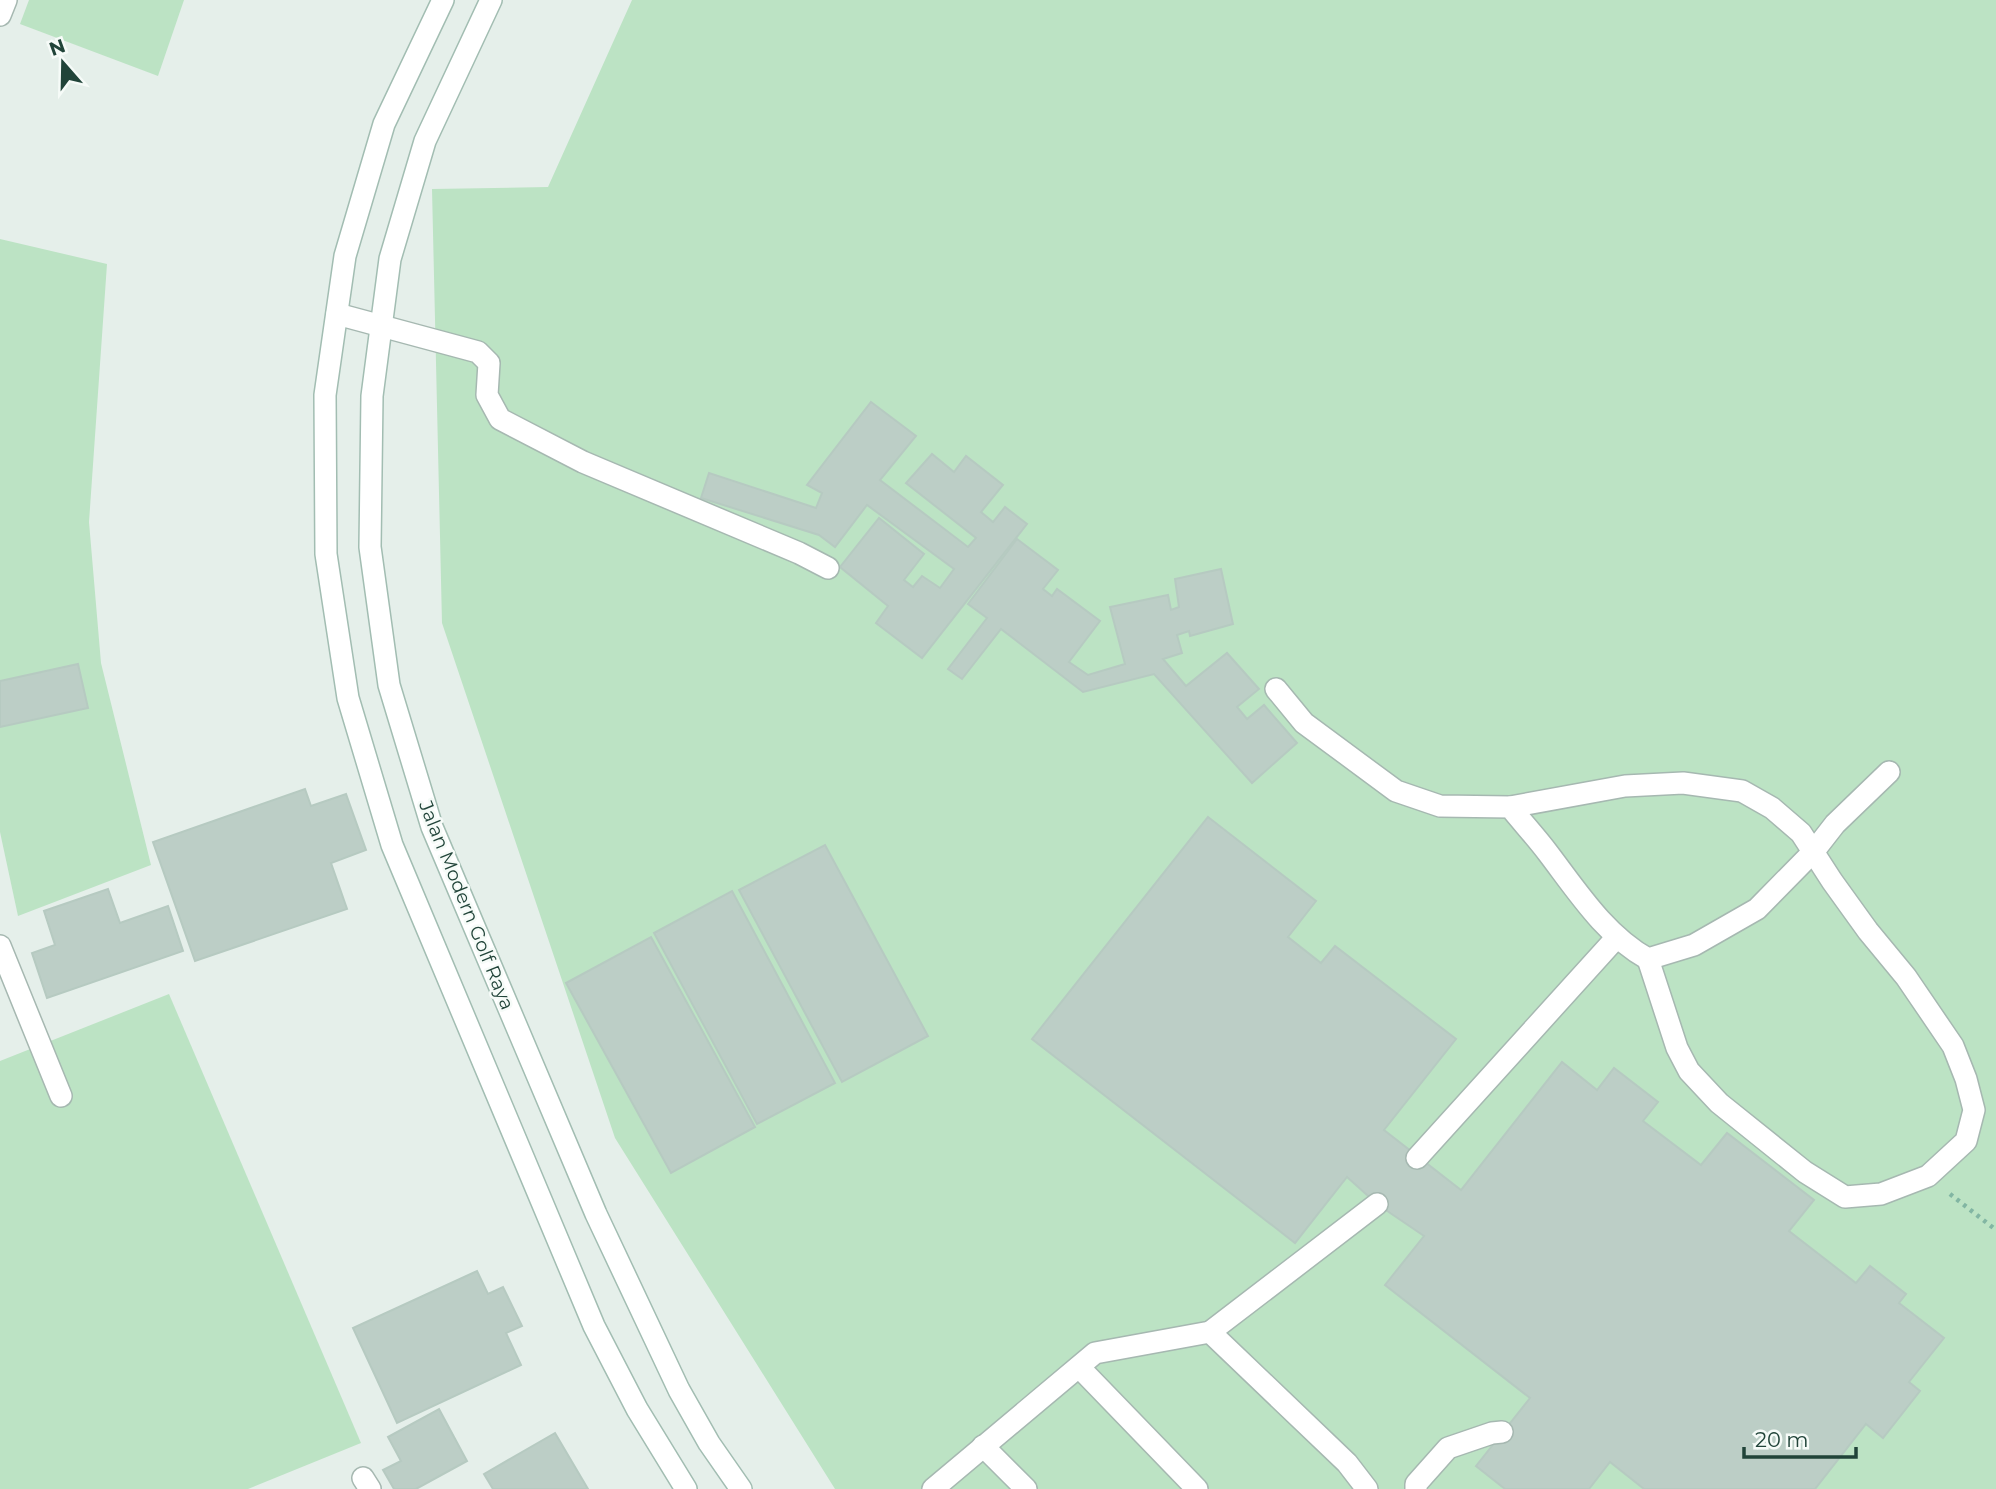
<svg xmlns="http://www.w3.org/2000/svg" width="1996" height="1489" font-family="Montserrat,sans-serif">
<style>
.green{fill:#bce3c4}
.building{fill:#bccec6;stroke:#b6cac1;stroke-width:2}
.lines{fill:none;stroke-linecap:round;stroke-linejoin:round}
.lane-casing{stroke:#a6b8b1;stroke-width:24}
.street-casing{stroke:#a6b8b1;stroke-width:24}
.secondary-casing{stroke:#a2bdb2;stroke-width:24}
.path{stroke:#82b6a3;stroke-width:4.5;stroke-dasharray:3.5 5;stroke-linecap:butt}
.lane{stroke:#fff;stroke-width:21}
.street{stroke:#fff;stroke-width:21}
.secondary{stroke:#fff;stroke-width:21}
.labels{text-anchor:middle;stroke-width:5;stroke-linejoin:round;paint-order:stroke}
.street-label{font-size:19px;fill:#214439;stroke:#f6fbf8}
</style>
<rect width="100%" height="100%" fill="#e5efea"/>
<!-- green -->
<g class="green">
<path d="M29 0H184L158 76 20 24Z"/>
<path d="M632 0H1996V1489H835L615 1138 442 623 432 189 548 187Z"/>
<path d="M0 239 107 264 89 522 101 663 151 865 18 916 0 832Z"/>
<path d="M169 994 361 1443 248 1489H0V1061Z"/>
</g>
<!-- building -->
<g class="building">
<path d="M871 402 916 436 880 480 968 547 976 538 906 483 932 454 954 472 966 456 1003 485 981 512 993 522 1005 507 1027 524 922 658 876 623 888 606 840 567 879 518 924 554 904 580 913 587 922 576 940 588 954 569 867 505 835 547 819 535 701 498 709 473 816 508 822 493 807 485Z"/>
<path d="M1017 539 1058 570 1043 589 1052 596 1057 589 1100 621 1069 662 1088 675 1125 664 1110 607 1168 595 1171 610 1179 607 1175 579 1221 569 1233 624 1190 636 1189 631 1177 635 1182 653 1163 659 1186 686 1227 653 1259 689 1237 707 1247 719 1264 705 1297 743 1252 783 1154 674 1083 692 1001 629 962 679 948 669 987 618 968 604Z"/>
<path d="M78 664 88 708 0 727V681Z"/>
<path d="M305 789 311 806 346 794 366 850 331 863 347 909 195 961 153 842Z"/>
<path d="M1208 817 1316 901 1288 937 1321 963 1335 946 1456 1039 1384 1130 1461 1190 1562 1062 1597 1090 1614 1068 1658 1102 1643 1121 1701 1165 1727 1133 1814 1200 1789 1231 1856 1283 1870 1266 1906 1294 1899 1303 1944 1338 1909 1382 1920 1391 1883 1438 1866 1424 1815 1489H1644L1610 1462 1589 1489H1505L1476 1466 1530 1398 1385 1285 1424 1236 1377 1204 1347 1177 1295 1243 1032 1039Z"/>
<path d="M825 845 928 1036 842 1082 739 890Z"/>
<path d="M108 889 120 923 168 906 183 951 47 998 32 953 55 945 44 911Z"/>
<path d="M732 891 835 1083 757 1124 654 933Z"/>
<path d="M651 937 755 1127 671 1173 566 983Z"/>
<path d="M477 1271 488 1294 503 1287 522 1326 506 1333 521 1365 397 1423 353 1328Z"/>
<path d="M439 1409 467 1461 416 1489H394L383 1470 401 1461 388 1437Z"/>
<path d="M555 1433 588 1489H493L484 1474Z"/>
</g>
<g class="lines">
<!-- lane casing -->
<g class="lane-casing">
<g id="lane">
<path d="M337 314 478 352 489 363 487 395 500 419 583 462 799 553 828 568"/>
<path d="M1276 689 1304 723 1396 791 1440 806 1510 807C1522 822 1536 837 1548 853 1577 891 1605 935 1648 959L1694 945 1757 909 1814 851 1835 824 1889 772"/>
<path d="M1510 807 1625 786 1683 783 1742 791 1772 808 1801 833 1832 881 1868 931 1906 977 1953 1046 1966 1079 1974 1110 1966 1141 1928 1176 1881 1194 1845 1197 1805 1172 1719 1103 1689 1071 1677 1048 1648 959"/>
<path d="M1417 1158 1617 937"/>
<path d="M1210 1332 1347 1463 1367 1489"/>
<path d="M1079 1367 1197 1489"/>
<path d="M983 1446 1026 1489"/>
<path d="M933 1489 1095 1353 1210 1332 1377 1204"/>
<path d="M1416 1489V1484L1448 1448 1492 1433 1502 1432"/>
</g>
</g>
<!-- street casing -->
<g class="street-casing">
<g id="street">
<path d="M0 15 6 0"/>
<path d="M0 946 61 1096"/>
<path d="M363 1478 370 1489"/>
</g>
</g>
<!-- secondary casing -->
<g class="secondary-casing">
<g id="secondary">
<path d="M443 0 384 124 345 256 325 395 326 554 348 698 392 845 594 1326 637 1409 686 1489"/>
<path d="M491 0 425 141 390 259 372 396 370 547 389 685 432 827 596 1214 679 1390 709 1443 741 1489"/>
</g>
</g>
<!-- path -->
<path class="path" d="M1950 1194 1996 1230"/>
<!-- lane -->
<use href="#lane" class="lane"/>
<!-- street -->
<use href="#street" class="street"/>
<!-- secondary -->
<use href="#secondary" class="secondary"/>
</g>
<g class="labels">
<!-- street labels -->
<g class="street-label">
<text transform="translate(467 905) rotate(68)" y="7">Jalan Modern Golf Raya</text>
</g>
</g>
<!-- north arrow -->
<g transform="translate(63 63) rotate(340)" stroke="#f6fbf8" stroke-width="5" paint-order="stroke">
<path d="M0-5L12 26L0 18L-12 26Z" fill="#214439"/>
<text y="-10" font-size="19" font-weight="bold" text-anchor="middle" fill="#214439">N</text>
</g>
<!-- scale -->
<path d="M1744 1447v10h112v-10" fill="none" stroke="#214439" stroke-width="3.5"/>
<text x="1755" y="1447" font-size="21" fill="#214439" stroke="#f6fbf8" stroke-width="5" paint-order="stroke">20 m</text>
</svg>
